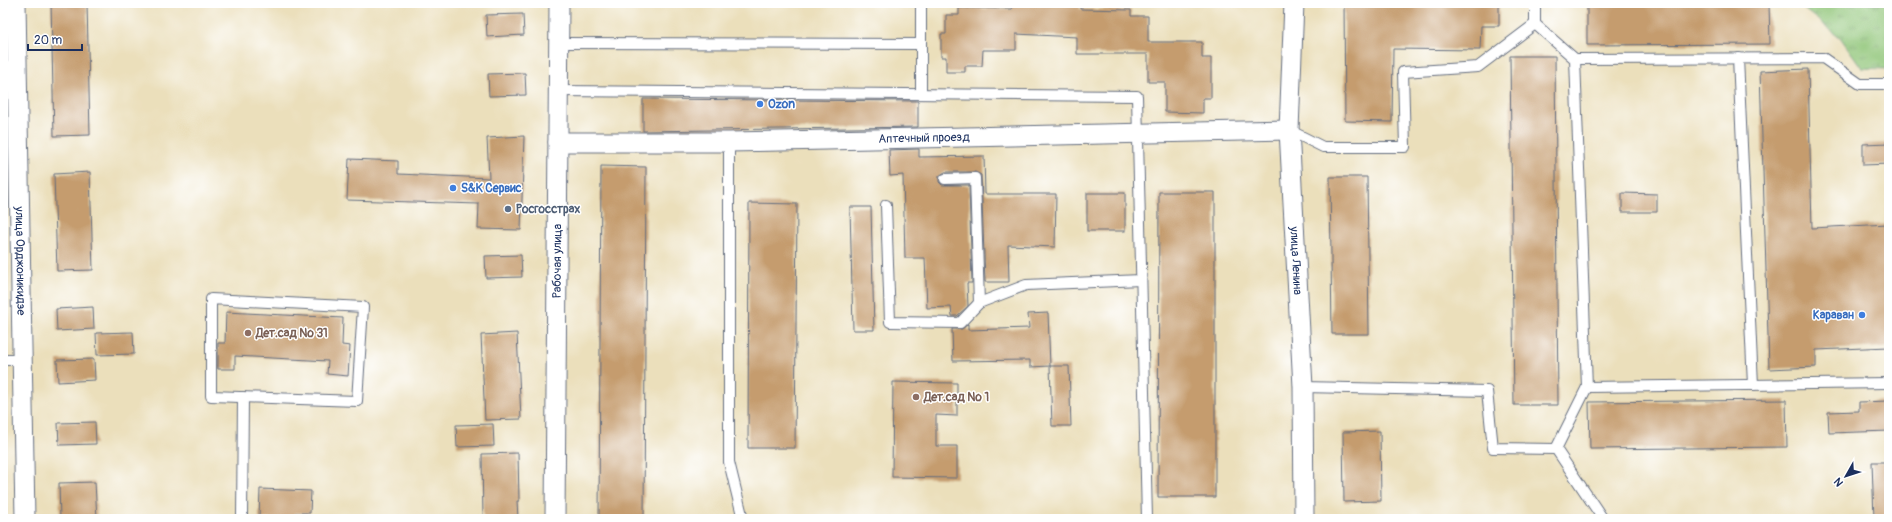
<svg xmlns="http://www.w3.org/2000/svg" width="1892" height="522" font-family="Pangolin,sans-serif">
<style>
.grass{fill:url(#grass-tufts);stroke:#557a6a}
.building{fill:#c59c6e}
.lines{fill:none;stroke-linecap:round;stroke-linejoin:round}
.service-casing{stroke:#646d7f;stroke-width:12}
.minor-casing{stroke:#646d7f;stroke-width:21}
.service{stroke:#fff;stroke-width:10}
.minor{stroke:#fff;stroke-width:19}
.shop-dot{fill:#3f7fe0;stroke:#fff;stroke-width:1.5}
.service-dot{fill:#5c6f8a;stroke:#fff;stroke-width:1.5}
.education-dot{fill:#8d6e63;stroke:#fff;stroke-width:1.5}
.labels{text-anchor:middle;stroke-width:3;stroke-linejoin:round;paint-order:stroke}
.shop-label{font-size:12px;font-weight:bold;fill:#366cbe;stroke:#fff;text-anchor:start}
.street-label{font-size:12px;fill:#1b2f5e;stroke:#fff}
.service-label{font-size:12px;font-weight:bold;fill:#4e5e75;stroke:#fff;text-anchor:start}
.education-label{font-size:12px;font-weight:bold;fill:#785e54;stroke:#fff;text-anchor:start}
</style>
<defs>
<pattern id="grass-tufts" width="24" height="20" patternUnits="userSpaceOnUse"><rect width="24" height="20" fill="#8fc577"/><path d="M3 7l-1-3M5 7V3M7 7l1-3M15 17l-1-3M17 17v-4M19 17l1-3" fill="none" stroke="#74a065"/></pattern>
</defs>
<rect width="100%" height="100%" fill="#fff"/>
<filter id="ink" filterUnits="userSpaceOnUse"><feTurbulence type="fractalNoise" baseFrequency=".025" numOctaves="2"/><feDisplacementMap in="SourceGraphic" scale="8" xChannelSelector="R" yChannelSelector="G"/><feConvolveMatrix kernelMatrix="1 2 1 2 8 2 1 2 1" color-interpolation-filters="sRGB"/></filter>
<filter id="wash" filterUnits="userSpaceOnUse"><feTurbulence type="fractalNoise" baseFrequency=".012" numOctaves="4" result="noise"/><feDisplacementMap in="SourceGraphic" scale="16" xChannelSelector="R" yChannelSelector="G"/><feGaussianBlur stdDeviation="0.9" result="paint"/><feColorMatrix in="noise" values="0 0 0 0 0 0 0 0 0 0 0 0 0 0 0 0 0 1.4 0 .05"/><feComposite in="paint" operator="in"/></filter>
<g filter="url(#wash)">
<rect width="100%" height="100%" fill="#ebdfbb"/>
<!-- grass -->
<path class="grass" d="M1796 3H1889V69L1862 68 1840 37Z"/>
<g id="blocks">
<!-- building -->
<g class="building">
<path d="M51 3H87L90 135 54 136Z"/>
<path d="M1012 3H1080V9L1131 10V16H1148V42H1202V58H1211V98H1203V113L1165 112V82H1148V54H1077V37L1016 34V50H983L982 66H965V72H946V57H941V34H946V15H959V8L1012 9Z"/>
<path d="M1344 3H1499V26H1481L1480 50 1393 49 1392 122 1345 121Z"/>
<path d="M1587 3H1769L1770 44 1587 45Z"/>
<path d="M523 14 524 35 487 37 486 15Z"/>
<path d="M1510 56H1555L1558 405H1514Z"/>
<path d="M1808 69 1812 228 1888 224 1889 347 1816 350V367L1769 369 1760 71Z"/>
<path d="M525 73 526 95 489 96 488 74Z"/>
<path d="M643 99 918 101V127L643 131Z"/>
<path d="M524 136 521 230 478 229 479 204 347 200 349 159 398 161V174L489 178 487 138Z"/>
<path d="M1889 143V164L1863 165V144Z"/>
<path d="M919 149V157L984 156 985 194H1056L1055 247 1008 245 1009 282H985L981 175 975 172H945L939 176V182L942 185H969L972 283H967L968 306 957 316H952L951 307 927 308 925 258H905L903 175 890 176 889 150Z"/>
<path d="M601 166 646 167 644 519H599Z"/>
<path d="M90 172 93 270 57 271 54 174Z"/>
<path d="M1330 177H1367L1369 334H1332Z"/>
<path d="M1159 192H1215V497H1158Z"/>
<rect x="1087" y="193" width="38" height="38"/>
<path d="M1622 193 1657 194V212H1622Z"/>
<path d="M749 203 797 204 795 448H748Z"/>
<path d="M850 207H871L874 330H853Z"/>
<path d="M521 255 522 277 486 278 485 256Z"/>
<path d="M93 307 94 329 57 331 56 309Z"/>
<path d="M226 312 343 318 342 345 350 346 348 376 327 374 328 361 235 356V369H218V343H225Z"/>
<path d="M1048 313 1050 366 1030 367V360L953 361 952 329H962L968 324V330L1029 328 1028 314Z"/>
<path d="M133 332 134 354 97 355 96 333Z"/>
<path d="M517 333 521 419 485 420 481 335Z"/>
<path d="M94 359 95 380 58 382 57 360Z"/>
<path d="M1050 366H1069L1071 426H1052Z"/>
<path d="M893 382 957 383V416L936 415V446H957V478L892 477Z"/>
<path d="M1786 400 1787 447 1590 449 1589 402Z"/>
<path d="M1889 401V431L1829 433 1828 412 1859 411V402Z"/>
<path d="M95 422 96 444 59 445 58 423Z"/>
<path d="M493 424 494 446 457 447 456 425Z"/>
<path d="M1380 431 1381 501 1344 502 1343 432Z"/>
<path d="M518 453 519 501H517L518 519H483L482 454Z"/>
<path d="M1872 462H1889V519H1874Z"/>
<path d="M95 482 97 519H60L59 483Z"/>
<path d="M260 489 311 491 310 513H295V519H259Z"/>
</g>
</g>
</g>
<g filter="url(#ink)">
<use href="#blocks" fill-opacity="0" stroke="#646d7f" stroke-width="1"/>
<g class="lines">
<!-- service casing -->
<g class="service-casing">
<g id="service">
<path d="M1535 24 1575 59"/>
<path d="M559 43 921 44"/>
<path d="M1738 58 1753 385"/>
<path d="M1889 84H1860L1823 58 1575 59 1587 387 1889 383"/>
<path d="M558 91 1137 96 1147 519"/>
<path d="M921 94V3"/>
<path d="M1289 130 1323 147H1405L1403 72 1478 67 1535 24V3"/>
<path d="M729 142V462L743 519"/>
<path d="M945 179 975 178 979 303"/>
<path d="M886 205 890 322 960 323 979 303 1026 285 1141 280"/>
<path d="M211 299 363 307 357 401 211 396Z"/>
<path d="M3 360H22"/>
<path d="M1303 387 1487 391 1493 448 1556 449 1603 519"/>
<path d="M1556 449 1587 387"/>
<path d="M242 519 243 397"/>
</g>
</g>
<!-- minor casing -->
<g class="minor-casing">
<g id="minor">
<path id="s1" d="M16 3 25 519"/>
<path id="s2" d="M1294 3 1289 130 1303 387 1304 519"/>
<path id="s3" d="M558 142H729L1289 130"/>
<path id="s4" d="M555 519 559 3"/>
</g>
</g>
<!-- service -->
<use href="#service" class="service"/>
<!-- minor -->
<use href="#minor" class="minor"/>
</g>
</g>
<!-- markers -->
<g class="shop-dot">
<circle cx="760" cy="104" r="4"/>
<circle cx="453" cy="188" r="4"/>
<circle cx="1862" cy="315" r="4"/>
</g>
<circle class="service-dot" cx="508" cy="209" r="4"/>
<g class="education-dot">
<circle cx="248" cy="333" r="4"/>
<circle cx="916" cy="397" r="4"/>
</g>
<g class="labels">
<!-- shop labels -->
<g class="shop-label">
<text x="768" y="108">Ozon</text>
<text x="461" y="192">S&amp;K Сервис</text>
<text x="1854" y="319" text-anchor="end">Караван</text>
</g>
<!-- street labels -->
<g class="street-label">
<text dy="4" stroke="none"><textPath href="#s3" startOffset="366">Аптечный проезд</textPath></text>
<text dy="4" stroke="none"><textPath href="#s1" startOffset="258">улица Орджоникидзе</textPath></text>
<text dy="4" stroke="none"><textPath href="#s4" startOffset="258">Рабочая улица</textPath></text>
<text dy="4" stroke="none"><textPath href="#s2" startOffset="258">улица Ленина</textPath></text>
</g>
<!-- service labels -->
<g class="service-label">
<text x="516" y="213">Росгосстрах</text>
</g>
<!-- education labels -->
<g class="education-label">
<text x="256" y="337">Дет.сад № 31</text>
<text x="924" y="401">Дет.сад № 1</text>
</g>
</g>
<!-- margin -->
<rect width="1892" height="522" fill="none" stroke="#fff" stroke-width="16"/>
<!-- north arrow -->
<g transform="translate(1846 476) rotate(231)" stroke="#ffffff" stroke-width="3" paint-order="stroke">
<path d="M0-3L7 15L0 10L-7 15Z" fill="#1b2f5e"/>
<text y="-6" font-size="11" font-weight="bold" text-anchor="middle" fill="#1b2f5e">N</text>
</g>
<!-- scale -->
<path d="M28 44v6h54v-6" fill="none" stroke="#1b2f5e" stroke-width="2"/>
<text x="34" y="44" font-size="12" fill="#1b2f5e" stroke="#ffffff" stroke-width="3" paint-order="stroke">20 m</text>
</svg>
